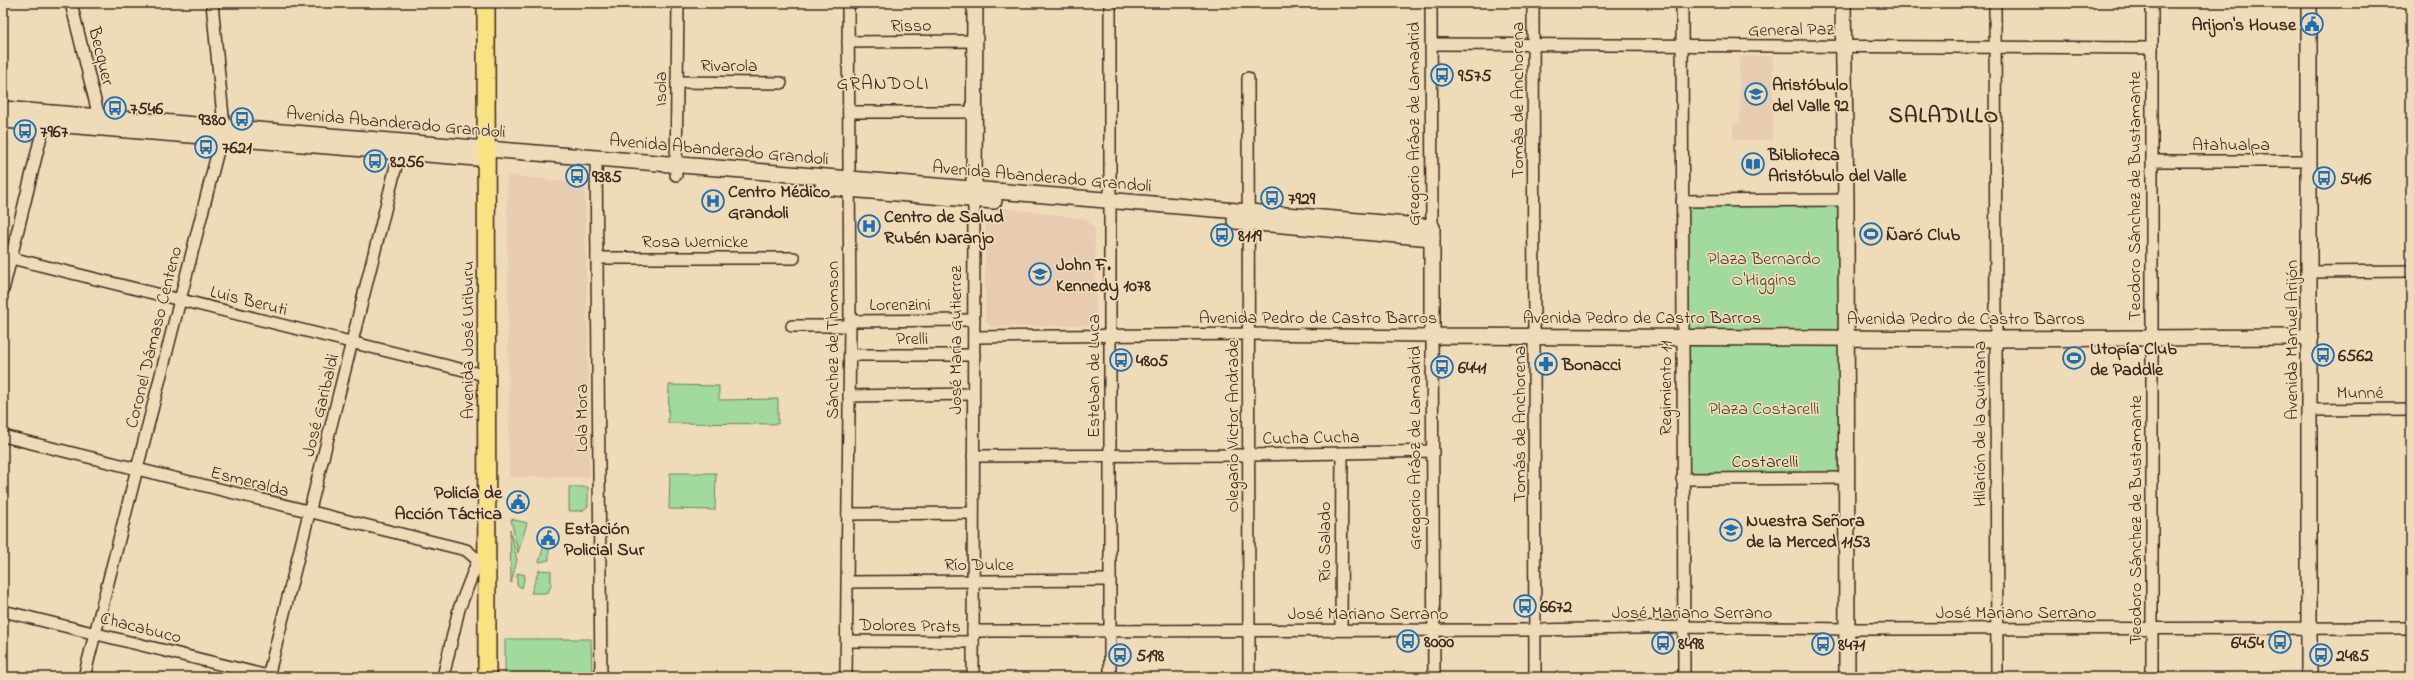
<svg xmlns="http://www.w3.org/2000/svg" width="2414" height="680" font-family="'Indie Flower',sans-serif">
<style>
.built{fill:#e8ccb1}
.green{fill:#a2d99d;stroke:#6e825e}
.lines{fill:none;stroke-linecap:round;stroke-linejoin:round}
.street-casing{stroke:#3b2a1e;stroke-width:14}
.secondary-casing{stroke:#3b2a1e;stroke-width:18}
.primary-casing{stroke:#3b2a1e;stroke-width:20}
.street{stroke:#f0dbb9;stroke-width:11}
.secondary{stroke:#f0dbb9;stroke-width:15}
.primary{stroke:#f8e281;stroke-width:17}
.labels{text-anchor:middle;stroke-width:3.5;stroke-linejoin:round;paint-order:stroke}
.poi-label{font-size:18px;font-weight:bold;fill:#3b2a1e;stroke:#f0dbb9;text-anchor:start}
.street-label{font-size:18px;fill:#3b2a1e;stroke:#f0dbb9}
.park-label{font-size:18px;fill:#4a4431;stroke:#f0dbb9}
.neighbourhood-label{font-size:19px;letter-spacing:1px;fill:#3b2a1e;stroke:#f0dbb9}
.district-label{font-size:22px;font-weight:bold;letter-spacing:1px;fill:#3b2a1e;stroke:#f0dbb9}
</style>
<rect width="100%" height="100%" fill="#f0dbb9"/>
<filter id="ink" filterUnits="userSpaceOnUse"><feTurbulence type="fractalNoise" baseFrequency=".025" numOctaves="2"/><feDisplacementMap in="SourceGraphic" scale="8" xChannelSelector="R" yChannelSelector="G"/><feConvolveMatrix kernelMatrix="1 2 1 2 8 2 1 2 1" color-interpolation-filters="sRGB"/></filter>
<g filter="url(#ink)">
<!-- built -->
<g class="built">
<path d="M1739 56H1773V140H1733V124L1740 123Z"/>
<path d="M507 175 571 182 585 186 590 477H509Z"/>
<path d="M1003 208 1087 219 1095 229 1096 319 1090 325 991 327 985 322V222Z"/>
</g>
<!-- green -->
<g class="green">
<path d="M1846 200 1847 478 1682 479V201Z"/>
<path d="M669 385 719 386V400L778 399V424L668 423Z"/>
<path d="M670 473H716L715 510 669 509Z"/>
<path d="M569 487H588V506L582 511H569Z"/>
<path d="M511 519 527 523 518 553Z"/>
<path d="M510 529 517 560 511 583Z"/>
<path d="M547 535 549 536V560L539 562Z"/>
<path d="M539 570 551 571V585L548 593H531Z"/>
<path d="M517 573 525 575 522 588 517 585Z"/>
<path d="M505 639H591L592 677H505Z"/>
</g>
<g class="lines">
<!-- street casing -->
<g class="street-casing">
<g id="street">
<path d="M71 3 99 117"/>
<path d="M1431 3 1432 227"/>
<path d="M1533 3 1535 677"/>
<path d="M1682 3 1684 677"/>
<path d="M1995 3 1997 677"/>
<path d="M2152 3V677"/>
<path d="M848 42 975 41"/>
<path d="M1431 44 2151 48"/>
<path d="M1248 78 1249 677"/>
<path d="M677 82 781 83"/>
<path d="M849 112H974"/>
<path d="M596 158 601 677"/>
<path d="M2152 161H2309"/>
<path d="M676 175 678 3"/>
<path d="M1682 201 1846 200"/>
<path d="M3 256 488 376"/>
<path d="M597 258H794"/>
<path d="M2310 272 2411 271"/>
<path d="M3 290 46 116"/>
<path d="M850 321 974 320"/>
<path d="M792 326H850"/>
<path d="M974 337 1249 334 1432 336 1434 677"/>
<path d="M850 355H974"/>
<path d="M849 396 973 394"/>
<path d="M2310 410 2411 409"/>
<path d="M3 436 466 550 478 560H487"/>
<path d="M973 456 1249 455 1433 451"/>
<path d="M1682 479 1847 478"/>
<path d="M848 514 973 513"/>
<path d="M848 582 1110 580"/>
<path d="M3 611 272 677"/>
<path d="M1341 630 1342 453"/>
<path d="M973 631 1536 630 1683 627 1847 629 2411 628"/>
<path d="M847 641 973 642"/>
<path d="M84 677 224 127 212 3"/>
<path d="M268 677 401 146"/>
<path d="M443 677 459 609 478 560"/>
<path d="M846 677 850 321 848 3"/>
<path d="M973 677 974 192"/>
<path d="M1110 677V3"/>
</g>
</g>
<!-- secondary casing -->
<g class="secondary-casing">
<g id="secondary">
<path d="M1843 3 1846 200 1847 677"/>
<path d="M3 109 1432 227V336L1996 339 2310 337"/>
<path d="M3 120 476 158"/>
<path d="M823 187 994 201"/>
<path d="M974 188 975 3"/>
<path d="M1235 221 1432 238"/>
<path d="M2309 677V3"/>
</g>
</g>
<!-- primary casing -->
<g class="primary-casing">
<path id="primary" d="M486 3 487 677"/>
</g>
<!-- street -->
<use href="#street" class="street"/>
<!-- secondary -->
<use href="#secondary" class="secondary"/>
<!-- primary -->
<use href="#primary" class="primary"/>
</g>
</g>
<!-- icons -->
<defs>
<g id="civic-ring" transform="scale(1.15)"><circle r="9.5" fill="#f0dbb9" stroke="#1f6fb2" stroke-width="1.5"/><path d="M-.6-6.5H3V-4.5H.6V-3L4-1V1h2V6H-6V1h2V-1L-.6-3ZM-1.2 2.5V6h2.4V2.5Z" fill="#1f6fb2"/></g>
<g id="bus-ring" transform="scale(1.15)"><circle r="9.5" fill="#f0dbb9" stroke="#1f6fb2" stroke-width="1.5"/><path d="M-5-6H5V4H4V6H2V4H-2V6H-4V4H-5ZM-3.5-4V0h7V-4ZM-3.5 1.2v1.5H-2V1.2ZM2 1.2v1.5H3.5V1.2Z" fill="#1f6fb2"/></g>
<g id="school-ring" transform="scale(1.15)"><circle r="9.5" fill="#f0dbb9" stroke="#1f6fb2" stroke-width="1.5"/><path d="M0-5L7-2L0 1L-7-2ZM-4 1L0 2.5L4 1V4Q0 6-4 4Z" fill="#1f6fb2"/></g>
<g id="library-ring" transform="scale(1.15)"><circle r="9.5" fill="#f0dbb9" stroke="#1f6fb2" stroke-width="1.5"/><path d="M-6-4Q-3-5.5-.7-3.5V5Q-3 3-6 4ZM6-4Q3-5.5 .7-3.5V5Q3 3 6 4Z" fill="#1f6fb2"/></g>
<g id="hospital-ring" transform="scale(1.15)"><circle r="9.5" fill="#f0dbb9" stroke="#1f6fb2" stroke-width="1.5"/><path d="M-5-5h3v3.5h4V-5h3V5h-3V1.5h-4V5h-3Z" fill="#1f6fb2"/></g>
<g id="stadium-ring" transform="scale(1.15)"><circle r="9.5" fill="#f0dbb9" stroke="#1f6fb2" stroke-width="1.5"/><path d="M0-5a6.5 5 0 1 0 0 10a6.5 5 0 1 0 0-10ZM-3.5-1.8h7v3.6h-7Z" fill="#1f6fb2"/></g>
<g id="pharmacy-ring" transform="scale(1.15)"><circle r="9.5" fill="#f0dbb9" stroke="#1f6fb2" stroke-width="1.5"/><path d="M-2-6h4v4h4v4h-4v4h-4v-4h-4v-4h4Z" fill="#1f6fb2"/></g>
<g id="university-ring" transform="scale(1.15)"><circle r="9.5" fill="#f0dbb9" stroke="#1f6fb2" stroke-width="1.5"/><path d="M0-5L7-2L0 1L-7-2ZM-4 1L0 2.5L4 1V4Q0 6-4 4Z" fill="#1f6fb2"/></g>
</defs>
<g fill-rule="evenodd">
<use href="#civic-ring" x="2312" y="24"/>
<use href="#bus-ring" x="1442" y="75"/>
<use href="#school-ring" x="1756" y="94"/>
<use href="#bus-ring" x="115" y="108"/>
<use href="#bus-ring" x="242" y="119"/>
<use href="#bus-ring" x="25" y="131"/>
<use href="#bus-ring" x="206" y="147"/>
<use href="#bus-ring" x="375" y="161"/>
<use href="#library-ring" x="1753" y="164"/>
<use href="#bus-ring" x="577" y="176"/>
<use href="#bus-ring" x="2324" y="178"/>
<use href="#bus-ring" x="1272" y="198"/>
<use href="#hospital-ring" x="713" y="201"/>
<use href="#hospital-ring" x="869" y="226"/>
<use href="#stadium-ring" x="1871" y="234"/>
<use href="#bus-ring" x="1222" y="235"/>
<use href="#school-ring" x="1040" y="274"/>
<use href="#bus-ring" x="2323" y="355"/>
<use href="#stadium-ring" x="2074" y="358"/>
<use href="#bus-ring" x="1121" y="360"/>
<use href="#pharmacy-ring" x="1546" y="364"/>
<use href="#bus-ring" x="1442" y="367"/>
<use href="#civic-ring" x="518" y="502"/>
<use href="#university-ring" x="1731" y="530"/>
<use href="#civic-ring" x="548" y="538"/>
<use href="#bus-ring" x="1525" y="606"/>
<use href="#bus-ring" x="1408" y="641"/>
<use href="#bus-ring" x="2280" y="642"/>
<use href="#bus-ring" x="1663" y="643"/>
<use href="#bus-ring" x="1823" y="644"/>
<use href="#bus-ring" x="1120" y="655"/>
<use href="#bus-ring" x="2321" y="655"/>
</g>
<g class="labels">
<!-- poi labels -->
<g class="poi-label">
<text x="2296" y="30" text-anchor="end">Arijon's House</text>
<text x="1458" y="81">9575</text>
<text x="1772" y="90">Aristóbulo<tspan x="1772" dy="21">del Valle 92</tspan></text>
<text x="130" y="114">7546</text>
<text x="226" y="125" text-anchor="end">9380</text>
<text x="40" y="137">7967</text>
<text x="222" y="153">7621</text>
<text x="1768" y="160">Biblioteca<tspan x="1768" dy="21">Aristóbulo del Valle</tspan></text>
<text x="390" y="167">8256</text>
<text x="592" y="182">9385</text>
<text x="2340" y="184">5416</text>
<text x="728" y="197">Centro Médico<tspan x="728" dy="21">Grandoli</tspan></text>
<text x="1288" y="204">7929</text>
<text x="884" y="222">Centro de Salud<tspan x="884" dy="21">Rubén Naranjo</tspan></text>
<text x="1886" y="240">Ñaró Club</text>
<text x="1238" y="241">8119</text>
<text x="1056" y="270">John F.<tspan x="1056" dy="21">Kennedy 1078</tspan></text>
<text x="2090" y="354">Utopía Club<tspan x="2090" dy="21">de Paddle</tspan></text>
<text x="2338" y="361">6562</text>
<text x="1136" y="366">4805</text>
<text x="1562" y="370">Bonacci</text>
<text x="1458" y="373">6441</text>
<text x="502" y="498" text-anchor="end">Policía de<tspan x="502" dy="21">Acción Táctica</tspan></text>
<text x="1746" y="526">Nuestra Señora<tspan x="1746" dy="21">de la Merced 1153</tspan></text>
<text x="564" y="534">Estación<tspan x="564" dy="21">Policial Sur</tspan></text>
<text x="1540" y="612">6672</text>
<text x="1424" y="647">8000</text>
<text x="2264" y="648" text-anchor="end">6454</text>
<text x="1678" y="649">8498</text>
<text x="1838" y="650">8471</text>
<text x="1136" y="661">5198</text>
<text x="2336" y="661">2485</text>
</g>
<!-- street labels -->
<g class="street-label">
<text transform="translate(911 25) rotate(-1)" y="6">Risso</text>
<text transform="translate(1791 29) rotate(-1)" y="6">General Paz</text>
<text transform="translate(102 56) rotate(76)" y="6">Becquer</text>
<text x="729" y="71">Rivarola</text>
<text transform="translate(660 89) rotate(-90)" y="6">Isola</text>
<text transform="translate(1517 100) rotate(-90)" y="6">Tomás de Anchorena</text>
<text transform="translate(396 122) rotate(5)" y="6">Avenida Abanderado Grandoli</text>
<text transform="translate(1413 124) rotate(-90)" y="6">Gregorio Aráoz de Lamadrid</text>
<text x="2231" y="150">Atahualpa</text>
<text transform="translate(719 149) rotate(5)" y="6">Avenida Abanderado Grandoli</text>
<text transform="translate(1042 176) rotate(5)" y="6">Avenida Abanderado Grandoli</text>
<text transform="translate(2134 196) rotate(-90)" y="6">Teodoro Sánchez de Bustamante</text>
<text x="695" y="247">Rosa Wernicke</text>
<text transform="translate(249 300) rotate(14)" y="6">Luis Beruti</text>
<text x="900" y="310">Lorenzini</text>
<text x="1318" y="323">Avenida Pedro de Castro Barros</text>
<text x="1642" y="323">Avenida Pedro de Castro Barros</text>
<text x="1966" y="324">Avenida Pedro de Castro Barros</text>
<text transform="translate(153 337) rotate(-76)" y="6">Coronel Dámaso Centeno</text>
<text x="912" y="344">Prelli</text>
<text transform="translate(467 340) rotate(-90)" y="6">Avenida José Uriburu</text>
<text transform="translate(832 340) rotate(-90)" y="6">Sánchez de Thomson</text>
<text transform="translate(955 340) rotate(-90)" y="6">José María Gutierrez</text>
<text transform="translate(2291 340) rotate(-90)" y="6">Avenida Manuel Arijón</text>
<text transform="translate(1093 376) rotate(-90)" y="6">Esteban de Luca</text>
<text transform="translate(1665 388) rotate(-90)" y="6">Regimiento 11</text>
<text x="2360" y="398">Munné</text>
<text transform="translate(320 405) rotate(-76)" y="6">José Garibaldi</text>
<text transform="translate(581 418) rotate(-90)" y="6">Lola Mora</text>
<text transform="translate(1519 424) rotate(-90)" y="6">Tomás de Anchorena</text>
<text transform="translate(1979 424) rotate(-90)" y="6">Hilarión de la Quintana</text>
<text transform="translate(1232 426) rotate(-90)" y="6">Olegario Victor Andrade</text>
<text transform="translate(1311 437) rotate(-1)" y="6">Cucha Cucha</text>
<text transform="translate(1414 448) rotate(-90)" y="6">Gregorio Aráoz de Lamadrid</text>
<text x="1765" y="467">Costarelli</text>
<text transform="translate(250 481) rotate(14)" y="6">Esmeralda</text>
<text transform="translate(2135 520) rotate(-90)" y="6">Teodoro Sánchez de Bustamante</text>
<text transform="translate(1324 542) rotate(-90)" y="6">Río Salado</text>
<text x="979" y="570">Río Dulce</text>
<text x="1692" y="618">José Mariano Serrano</text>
<text x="2016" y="618">José Mariano Serrano</text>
<text x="1368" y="619">José Mariano Serrano</text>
<text transform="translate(910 625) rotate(1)" y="6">Dolores Prats</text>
<text transform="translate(141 627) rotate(14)" y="6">Chacabuco</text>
</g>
<!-- park labels -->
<g class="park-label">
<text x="1764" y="264">Plaza Bernardo<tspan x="1764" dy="21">O'Higgins</tspan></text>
<text x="1764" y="414">Plaza Costarelli</text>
</g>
<!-- neighbourhood labels -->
<g class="neighbourhood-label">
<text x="883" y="89">GRANDOLI</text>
</g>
<!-- district labels -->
<g class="district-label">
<text x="1944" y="122">SALADILLO</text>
</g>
</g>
<!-- margin -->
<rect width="2414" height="680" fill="none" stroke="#f0dbb9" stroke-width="16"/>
<rect x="8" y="8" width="2398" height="664" fill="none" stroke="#3b2a1e" stroke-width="1.5" filter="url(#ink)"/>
</svg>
